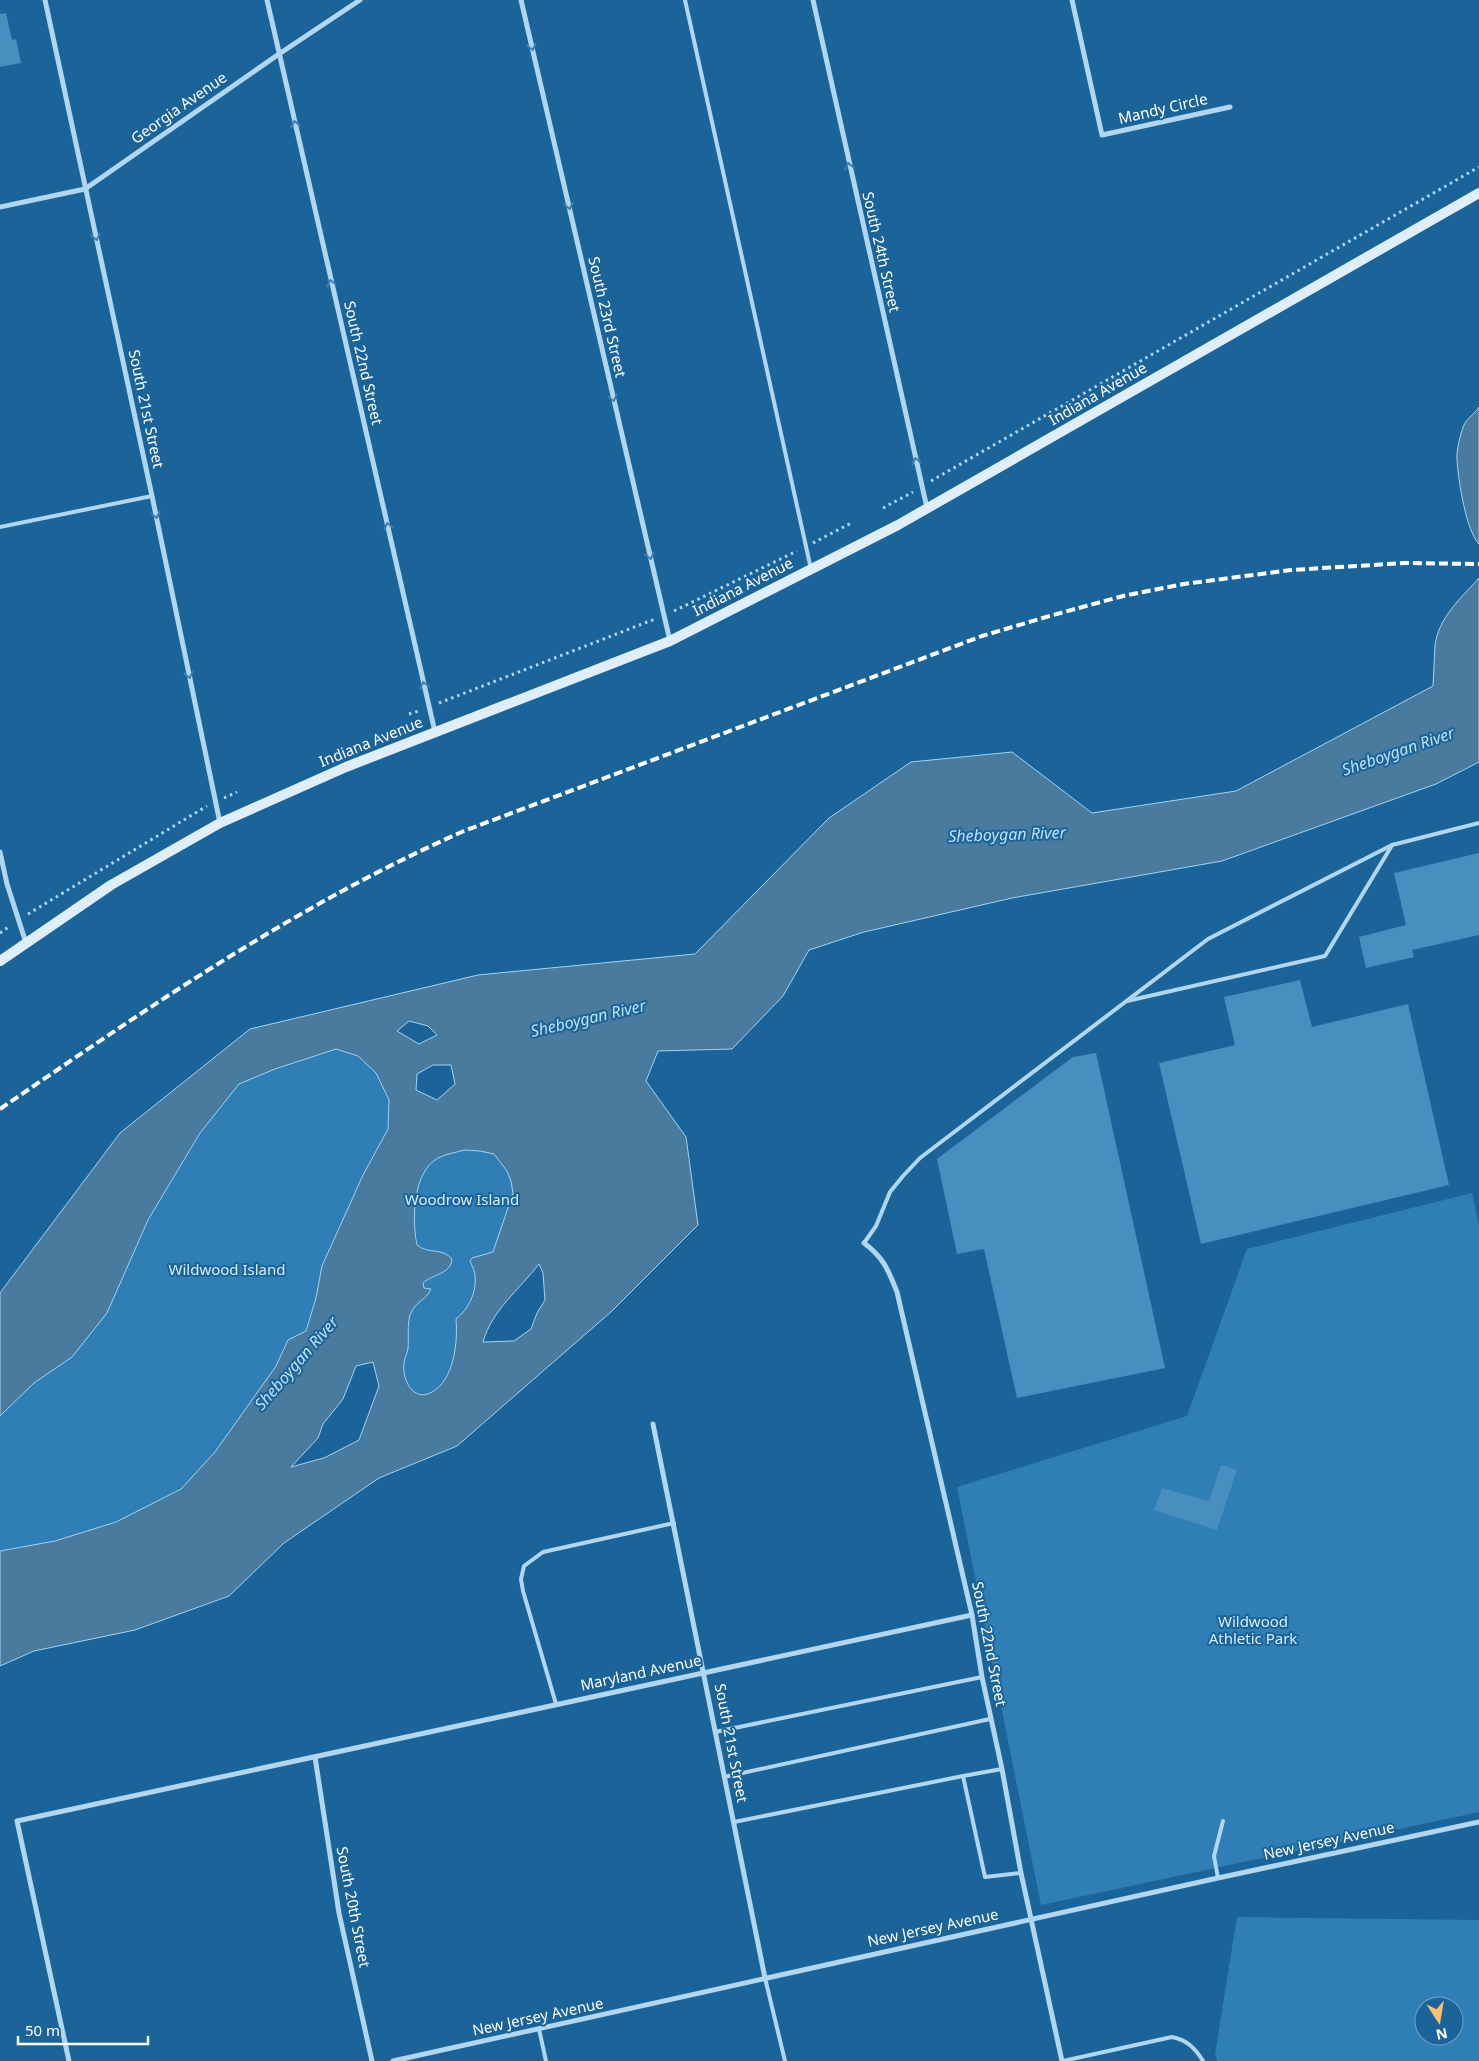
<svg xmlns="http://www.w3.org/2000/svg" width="1479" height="2061" font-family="'Noto Sans',sans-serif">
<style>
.green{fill:#2f7fb6;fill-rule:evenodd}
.water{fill:#497b9f;stroke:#a3d3f2;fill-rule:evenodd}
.building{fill:#488fc0}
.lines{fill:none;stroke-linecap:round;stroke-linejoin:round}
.path{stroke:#b0d6f0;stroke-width:3;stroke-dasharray:2.5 4;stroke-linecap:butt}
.lane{stroke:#b0d6f0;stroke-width:4}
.street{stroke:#b0d6f0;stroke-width:5}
.secondary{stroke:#deeffb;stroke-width:10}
.rail{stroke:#fff;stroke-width:4;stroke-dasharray:9 4;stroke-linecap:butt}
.oneway{stroke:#4080af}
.labels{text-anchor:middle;stroke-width:4;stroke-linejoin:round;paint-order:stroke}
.street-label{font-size:15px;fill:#fff;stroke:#1b6499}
.park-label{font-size:15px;fill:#d7edfb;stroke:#1b6499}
.water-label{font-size:16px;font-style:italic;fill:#bde0f7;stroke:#1b6499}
</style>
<rect width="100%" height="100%" fill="#1b6499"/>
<!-- green -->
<g class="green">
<path d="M336 1049 358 1056 376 1073 389 1100 388 1129 363 1175 322 1266 316 1298 306 1331 288 1340 276 1366 215 1452 181 1489 117 1522 55 1541 0 1551V1416L34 1383 72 1357 128 1265 148 1220 200 1133 239 1084 275 1069Z"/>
<path d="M465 1150 480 1151 494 1154 507 1171 511 1181 513 1193 493 1252 472 1258 470 1261C472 1266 475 1271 475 1276 477 1292 468 1310 456 1319 458 1342 454 1380 432 1392 413 1403 403 1380 404 1364 404 1359 407 1355 408 1350 409 1335 406 1318 415 1305 419 1299 426 1294 431 1289L424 1288 423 1283C433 1275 451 1274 452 1259 444 1250 429 1254 418 1245 412 1219 411 1173 438 1158 446 1154 457 1152 465 1150Z"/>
<path d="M1472 1193 1479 1225V1812L1041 1905 957 1487 1187 1416 1247 1249Z"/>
<path d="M1237 1917 1479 1920V2061H1217L1215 2054ZM1424 2006H1454V2036H1424Z"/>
</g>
<!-- water -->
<g class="water">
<path d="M1479 407V544C1466 531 1458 479 1457 459 1456 452 1461 431 1464 425 1467 418 1475 414 1479 407Z"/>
<path d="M1479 578V762L1436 784 1222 861 1012 898 864 932 809 950 783 996 732 1049 658 1051 646 1081 686 1137 698 1225 612 1311 457 1446 379 1478 284 1543 229 1596 135 1630 34 1651 0 1666V1551L55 1541 116 1522 181 1489 215 1452 276 1366 288 1340 306 1331 316 1298 322 1266 363 1175 388 1129 389 1100 376 1073 358 1056 336 1049 275 1069 239 1084 200 1133 148 1220 107 1313 72 1357 34 1383 0 1416V1293L120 1133 250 1029 478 975 695 954 829 818 911 762 1012 752 1092 813 1236 791 1433 686C1434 673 1434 659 1435 646 1438 618 1461 598 1479 578ZM409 1021 428 1026 437 1035 419 1044 397 1031ZM433 1065H451L455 1084 437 1100 416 1090 417 1074ZM465 1150 480 1151 494 1154 507 1171 511 1181 513 1193 493 1252 472 1258 470 1261C472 1266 475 1271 475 1276 477 1292 468 1310 456 1319 458 1342 454 1380 432 1392 413 1403 402 1379 404 1364 404 1359 407 1354 408 1349 409 1338 407 1325 410 1315 416 1300 426 1301 431 1289L424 1288 423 1283C433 1274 451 1274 452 1259 442 1247 430 1255 417 1245 412 1220 412 1173 438 1158 446 1154 457 1152 465 1150ZM539 1264 543 1273 545 1300 537 1313 531 1329 514 1341 483 1342C492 1310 519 1290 539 1264ZM373 1362 379 1386 359 1440 324 1458 291 1467 318 1438 323 1424 343 1399 356 1366Z"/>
</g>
<!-- building -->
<g class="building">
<path d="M6 13 12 40 16 39 21 63 0 67V14Z"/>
<path d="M1479 853V935L1412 950 1414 957 1366 968 1359 937 1406 925 1394 873Z"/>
<path d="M1300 980 1312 1027 1408 1004 1449 1185 1201 1244 1159 1063 1235 1045 1224 997Z"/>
<path d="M1096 1053 1165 1368 1017 1398 984 1249 957 1254 937 1159 1073 1057Z"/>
<path d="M1221 1465 1237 1470 1217 1530 1154 1510 1162 1488 1209 1501Z"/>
</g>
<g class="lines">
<!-- path -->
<g class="path">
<path d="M931 481 1479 167"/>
<path d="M883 508 913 492"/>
<path d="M813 543 853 522"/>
<path d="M674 611 797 551"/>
<path d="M439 703 655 619"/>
<path d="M409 714 419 711"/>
<path d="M224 798 237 792"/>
<path d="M28 914 207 806"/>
<path d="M0 933 10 926"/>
</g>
<!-- lane -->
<g class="lane">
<path d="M685 0 811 569"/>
<path d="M0 527 152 496"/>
<path d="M1127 1001 1325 956 1391 847"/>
<path d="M864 1243 876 1226 890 1192 903 1176 920 1158 1208 939 1392 845 1479 823"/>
<path d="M556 1704 523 1591 521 1579 524 1566 543 1552 674 1523"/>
<path d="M715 1732 982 1677"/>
<path d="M1002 1769 963 1776 985 1877 1021 1873"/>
<path d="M724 1777 990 1719"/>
<path d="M734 1822 963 1776"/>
<path d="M1218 1878 1214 1856 1223 1821"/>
<path d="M765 1978 785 2061"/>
<path d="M539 2029 546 2061"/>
<path d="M1063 2061 1172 2037C1187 2040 1195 2048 1203 2061"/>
</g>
<!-- street -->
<g class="street">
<path d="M45 0 152 496 220 823"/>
<path d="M267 0 435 732"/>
<path d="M521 0 670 641"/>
<path d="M813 0 927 508"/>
<path d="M1072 0 1102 135 1230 107"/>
<path d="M0 207 85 189 279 54 360 0"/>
<path d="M0 852 7 884 26 943"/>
<path d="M864 1243C883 1257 888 1269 897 1292L972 1615 982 1677 1002 1769 1021 1873 1062 2061"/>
<path d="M653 1424C692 1609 728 1794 765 1978"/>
<path d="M315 1757 339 1913 372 2061"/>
<path d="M69 2061 17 1821 972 1615"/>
<path d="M393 2061 1218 1878 1479 1822"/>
</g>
<!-- secondary -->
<path class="secondary" d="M0 961 111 885 220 823 346 767 670 641 898 525 1479 193"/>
<!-- rail -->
<path class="rail" d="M0 1109C149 1007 298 904 464 831L982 636 1053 615 1123 596 1184 584 1291 570 1405 563 1479 564"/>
</g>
<!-- one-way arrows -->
<defs><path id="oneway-chevron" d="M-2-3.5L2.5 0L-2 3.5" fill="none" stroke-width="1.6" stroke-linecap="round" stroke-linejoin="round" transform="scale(1.25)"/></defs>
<g class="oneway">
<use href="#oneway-chevron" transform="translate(532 47) rotate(77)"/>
<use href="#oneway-chevron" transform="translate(295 124) rotate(-103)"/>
<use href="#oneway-chevron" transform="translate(849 166) rotate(-103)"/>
<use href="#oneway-chevron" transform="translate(569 206) rotate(77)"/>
<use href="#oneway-chevron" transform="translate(96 237) rotate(78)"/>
<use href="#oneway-chevron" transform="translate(331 283) rotate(-103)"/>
<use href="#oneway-chevron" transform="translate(613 398) rotate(77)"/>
<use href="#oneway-chevron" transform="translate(916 461) rotate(-103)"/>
<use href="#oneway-chevron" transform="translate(156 515) rotate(78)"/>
<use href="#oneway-chevron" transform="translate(388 526) rotate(-103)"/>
<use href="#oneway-chevron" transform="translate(650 556) rotate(77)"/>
<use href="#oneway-chevron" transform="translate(189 675) rotate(78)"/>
<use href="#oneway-chevron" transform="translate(424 685) rotate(-103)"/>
</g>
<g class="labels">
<!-- street labels -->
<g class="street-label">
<text transform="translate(179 108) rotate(-35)" y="5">Georgia Avenue</text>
<text transform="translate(1163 109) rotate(-13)" y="5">Mandy Circle</text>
<text transform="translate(881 252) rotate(77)" y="5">South 24th Street</text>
<text transform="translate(607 317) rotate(77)" y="5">South 23rd Street</text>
<text transform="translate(363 363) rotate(77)" y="5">South 22nd Street</text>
<text transform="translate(1098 394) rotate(-30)" y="5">Indiana Avenue</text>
<text transform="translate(146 409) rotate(78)" y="5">South 21st Street</text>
<text transform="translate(743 587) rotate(-27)" y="5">Indiana Avenue</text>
<text transform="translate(371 742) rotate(-22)" y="5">Indiana Avenue</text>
<text transform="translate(989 1644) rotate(79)" y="5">South 22nd Street</text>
<text transform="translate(641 1673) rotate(-12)" y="5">Maryland Avenue</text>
<text transform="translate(731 1743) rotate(79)" y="5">South 21st Street</text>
<text transform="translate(1329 1841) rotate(-12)" y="5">New Jersey Avenue</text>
<text transform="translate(353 1907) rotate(79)" y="5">South 20th Street</text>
<text transform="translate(933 1928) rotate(-12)" y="5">New Jersey Avenue</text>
<text transform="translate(538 2017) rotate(-12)" y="5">New Jersey Avenue</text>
</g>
<!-- park labels -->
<g class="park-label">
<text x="462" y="1205">Woodrow Island</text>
<text x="227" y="1275">Wildwood Island</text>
<text x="1253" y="1627">Wildwood<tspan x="1253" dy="17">Athletic Park</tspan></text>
</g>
<!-- water labels -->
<g class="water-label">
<text transform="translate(1398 751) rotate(-19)" y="6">Sheboygan River</text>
<text transform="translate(1007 834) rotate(-2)" y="6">Sheboygan River</text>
<text transform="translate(588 1018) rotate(-13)" y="6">Sheboygan River</text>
<text transform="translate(296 1363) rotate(-49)" y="6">Sheboygan River</text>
</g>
</g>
<!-- north arrow -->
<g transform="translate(1439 2021) rotate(168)"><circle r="24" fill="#1b6499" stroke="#76a2c2"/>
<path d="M0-4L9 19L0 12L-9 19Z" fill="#ffc170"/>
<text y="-8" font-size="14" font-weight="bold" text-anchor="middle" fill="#ffffff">N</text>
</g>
<!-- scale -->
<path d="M18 2036v8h130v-8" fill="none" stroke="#ffffff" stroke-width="2.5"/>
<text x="25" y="2036" font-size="15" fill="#ffffff" stroke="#1b6499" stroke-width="4" paint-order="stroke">50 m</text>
</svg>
